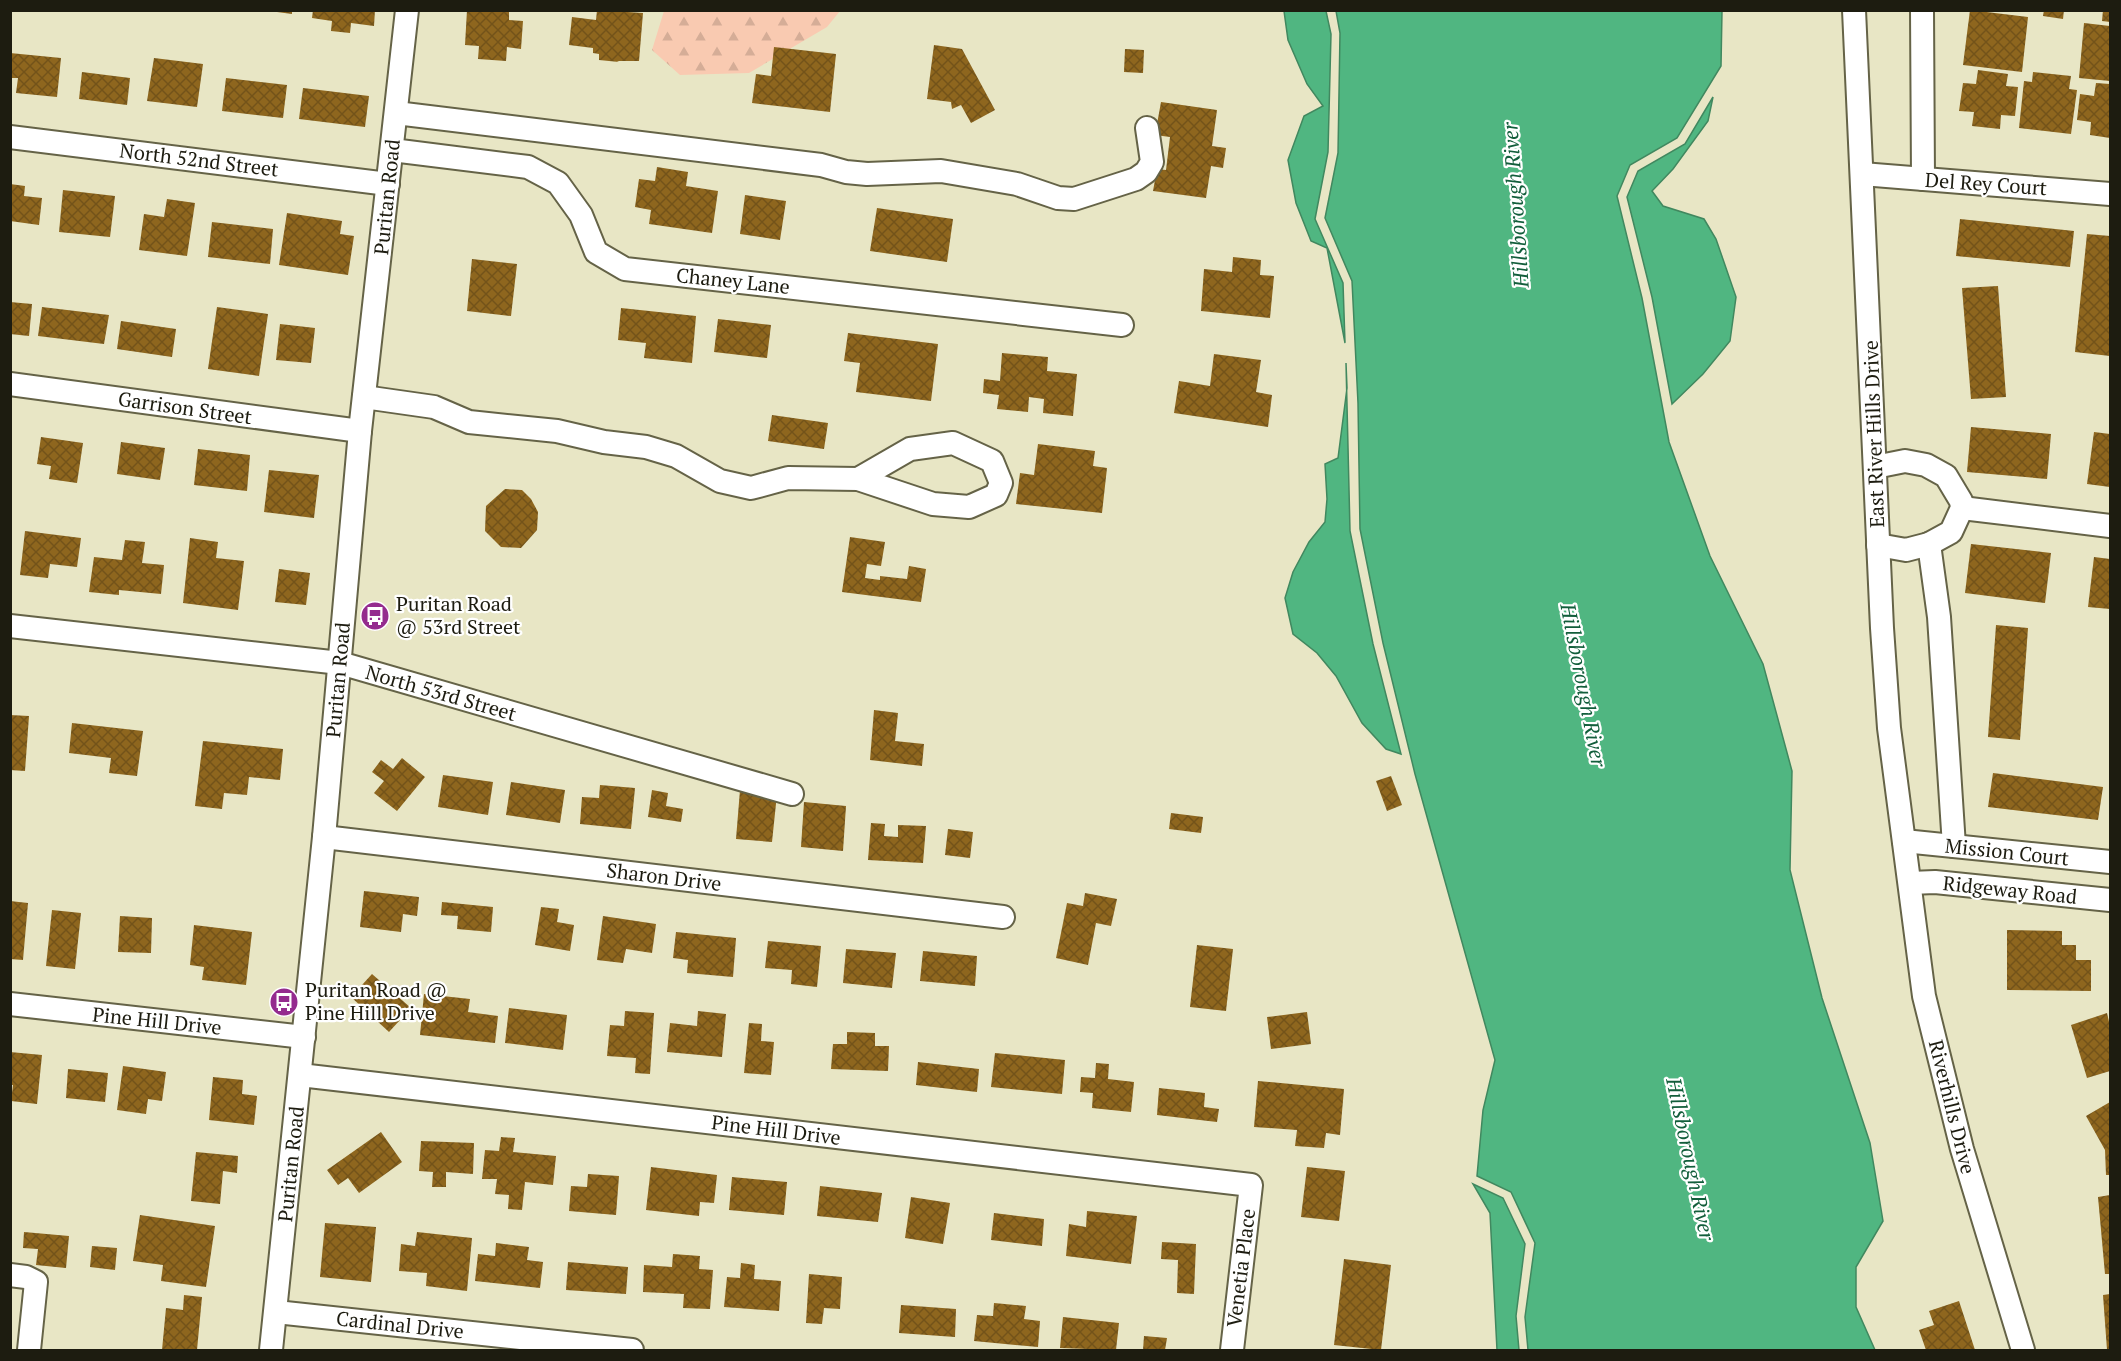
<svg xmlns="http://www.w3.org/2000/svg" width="2121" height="1361" font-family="'PT Serif',serif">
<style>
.forest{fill:url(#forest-firs)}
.water{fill:#50b681;stroke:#41885f;stroke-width:1.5}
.building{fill:url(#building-cross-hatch)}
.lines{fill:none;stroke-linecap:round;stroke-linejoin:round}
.minor-casing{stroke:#656347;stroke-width:26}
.minor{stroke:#fff;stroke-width:22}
.labels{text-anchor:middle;stroke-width:4.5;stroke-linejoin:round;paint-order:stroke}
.street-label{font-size:20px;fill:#1d1c10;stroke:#fff}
.poi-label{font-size:20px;fill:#1d1c10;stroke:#fff;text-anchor:start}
.water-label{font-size:21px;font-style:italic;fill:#125e3b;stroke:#fff}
</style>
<defs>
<pattern id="forest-firs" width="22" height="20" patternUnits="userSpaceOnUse" patternTransform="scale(1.5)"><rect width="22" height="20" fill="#f9cab1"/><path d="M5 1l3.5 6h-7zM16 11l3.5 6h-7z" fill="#d5ad97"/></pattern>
<pattern id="building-cross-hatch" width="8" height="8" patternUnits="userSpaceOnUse" patternTransform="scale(1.5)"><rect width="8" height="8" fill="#8e661e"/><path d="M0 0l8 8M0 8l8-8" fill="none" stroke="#735319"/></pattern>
</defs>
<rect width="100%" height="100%" fill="#e8e6c5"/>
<!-- forest -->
<path class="forest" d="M664 11H840L827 27 749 73 680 75 652 50Z"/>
<!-- water -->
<g class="water">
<path d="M1284 11H1326L1331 34 1328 152 1315 219 1343 283 1345 343 1327 248 1311 241 1296 203 1288 160 1304 116 1323 106 1307 84 1288 40Z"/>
<path d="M1336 11H1722L1721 66 1677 138 1630 165 1617 196 1642 298 1669 442 1710 556 1763 664 1792 771 1790 870 1822 998 1870 1143 1883 1221 1856 1267V1307L1875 1350H1528L1525 1317 1535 1243 1511 1192 1477 1176 1483 1110 1495 1060 1415 774 1383 643 1360 529 1358 403 1352 281 1325 218 1338 153 1340 33Z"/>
<path d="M1713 97 1708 121 1673 169 1652 191 1663 206 1704 219 1716 239 1736 297 1730 341 1703 374 1672 404 1652 297 1627 197 1638 171 1685 144Z"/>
<path d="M1346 363 1350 531 1373 644 1401 754 1386 749 1362 723 1336 676 1317 653 1293 634 1285 598 1293 572 1309 542 1325 522 1327 499 1325 464 1338 458 1347 388Z"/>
<path d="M1473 1184 1503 1198 1525 1244 1516 1316 1519 1350H1497L1490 1213Z"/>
</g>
<!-- building -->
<g class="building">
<path d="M277 10H292V14L277 12Z"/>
<path d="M313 10H375L374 26 351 23 350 33 331 31 332 21 312 18Z"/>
<path d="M467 10H509V20L523 21 521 49 507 47 506 61 478 59 479 46 465 45Z"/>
<path d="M597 10 643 13 639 61H617L619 62 599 60V54L593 53V48L569 45 572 17 596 20Z"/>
<path d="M1970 10 2028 17 2022 72 1963 65Z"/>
<path d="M2044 10H2064L2063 19 2043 16Z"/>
<path d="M2103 10H2110V22L2102 21Z"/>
<path d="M2084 23 2110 26V81L2079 78Z"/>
<path d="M934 45 962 49 995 110 971 123 961 105 952 109 951 102 927 99Z"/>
<path d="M774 47 836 54 830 112 752 103 756 74 771 76Z"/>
<path d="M1125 49 1144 50 1143 73 1124 72Z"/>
<path d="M10 53 61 58 57 97 16 93 18 78H10Z"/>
<path d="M154 58 203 64 197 107 147 101Z"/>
<path d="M1978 70 2008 74 2006 86 2018 87 2015 116 2001 115 2000 129 1972 126 1974 112 1959 111 1963 83 1976 84Z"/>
<path d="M82 72 130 78 127 105 79 99Z"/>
<path d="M2033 72 2071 76 2069 89 2077 90 2071 134 2019 128 2024 81 2032 82Z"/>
<path d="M226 78 287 85 283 118 222 111Z"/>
<path d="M2096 83 2110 84V138L2090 135 2091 122 2077 120 2080 94 2094 96Z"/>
<path d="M303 88 369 96 365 127 299 119Z"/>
<path d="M1161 102 1217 110 1212 146 1226 148 1223 168 1211 166 1206 198 1153 191 1157 169 1166 170 1170 137 1155 135Z"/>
<path d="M657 167 688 172 686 186 718 191 712 233 649 224 651 210 635 207 639 179 655 181Z"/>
<path d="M10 184 25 186 24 196 42 198 39 225 10 221Z"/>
<path d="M63 190 115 196 110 237 59 232Z"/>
<path d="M745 195 786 201 780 240 740 234Z"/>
<path d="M167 199 195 203 187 256 139 250 144 214 164 217Z"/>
<path d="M877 208 953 219 947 262 870 251Z"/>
<path d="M287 213 342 221 340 234 354 236 348 275 279 265Z"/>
<path d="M1960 219 2074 231 2070 267 1956 256Z"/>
<path d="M212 222 273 229 270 264 208 257Z"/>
<path d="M2087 234 2110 236V356L2075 352Z"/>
<path d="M1233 257 1261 260 1260 275 1274 276 1270 318 1201 311 1204 269 1232 272Z"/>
<path d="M472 259 517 264 511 316 467 311Z"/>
<path d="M1998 286 2006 397 1971 399 1962 288Z"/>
<path d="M10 302 32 304 29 336 10 334Z"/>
<path d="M42 307 109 315 104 344 38 336Z"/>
<path d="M217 307 268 314 259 376 208 369Z"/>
<path d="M621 308 696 316 692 363 644 358 646 343 618 340Z"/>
<path d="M718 319 771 325 767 358 714 352Z"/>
<path d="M121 321 176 329 172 357 117 349Z"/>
<path d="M280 324 315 328 311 363 276 360Z"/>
<path d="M848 333 938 344 931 401 856 392 860 363 844 361Z"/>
<path d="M1002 353 1048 357 1047 371 1077 374 1073 416 1043 413 1044 399 1029 397 1028 412 997 409 999 395 983 393 984 379 1000 381Z"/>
<path d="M1214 354 1261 360 1256 392 1272 395 1268 427 1174 413 1179 381 1210 386Z"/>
<path d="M772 415 828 423 824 449 768 441Z"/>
<path d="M1971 427 2051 434 2047 479 1967 472Z"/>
<path d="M2094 432 2110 434V487L2087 484Z"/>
<path d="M41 437 83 443 77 483 49 479 51 466 37 464Z"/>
<path d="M121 442 165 448 160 480 117 474Z"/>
<path d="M1038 444 1095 451 1093 466 1107 468 1102 513 1016 504 1020 473 1034 475Z"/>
<path d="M198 449 250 455 247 491 194 485Z"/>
<path d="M269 470 319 475 314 518 264 512Z"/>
<path d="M505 489 522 490 531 499 538 512 537 530 521 548 501 547 485 531 486 506Z"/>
<path d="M25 531 81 538 77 567 50 564 48 578 20 575Z"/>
<path d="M850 537 885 542 881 566 867 564 865 578 880 580V576L907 579 909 566 926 569 921 602 842 592Z"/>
<path d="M190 538 218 542 216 558 244 561 238 610 183 603Z"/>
<path d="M125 540 145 542 142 563 164 565 161 594 119 590V595L89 592 94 557 122 560Z"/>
<path d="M1971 544 2051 553 2045 603 1965 593Z"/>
<path d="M2094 557 2110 559V609L2088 607Z"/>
<path d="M279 569 310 573 306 605 275 602Z"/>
<path d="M1996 625 2028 628 2020 740 1988 737Z"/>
<path d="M874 710 898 713 895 741 924 744 922 766 870 760Z"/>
<path d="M10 715 29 716 25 771 10 770Z"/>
<path d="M72 723 143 731 137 776 109 773 111 758 69 753Z"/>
<path d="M203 741 283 749 280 780 249 777 247 795 224 793 222 809 195 806Z"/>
<path d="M402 758 425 777 397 811 374 793 384 781 372 772 381 760 393 769Z"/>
<path d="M1993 773 2103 787 2098 820 1988 807Z"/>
<path d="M443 775 493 782 488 815 438 807Z"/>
<path d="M1391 776 1402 805 1387 811 1376 781Z"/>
<path d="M511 782 565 790 560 823 506 815Z"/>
<path d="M600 785 635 788 631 829 580 824 582 797 599 798Z"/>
<path d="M652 790 668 793 666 806 683 809 681 822 648 817Z"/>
<path d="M740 790 777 794 772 842 736 839Z"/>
<path d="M804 802 846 806 843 851 801 847Z"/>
<path d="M1171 813 1203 817 1201 833 1169 829Z"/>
<path d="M871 823 885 824 884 836 898 837V825L926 826 923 863 868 860Z"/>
<path d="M948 829 973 832 970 858 945 855Z"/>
<path d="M364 891 419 897 417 916 403 914 401 932 360 927Z"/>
<path d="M1085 893 1117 899 1111 926 1096 923 1088 965 1056 958 1067 903 1083 906Z"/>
<path d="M10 901 28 903 23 960 10 959Z"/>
<path d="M442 902 493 907 491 932 457 929 458 916 441 915Z"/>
<path d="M541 907 559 909 557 922 574 925 570 951 535 945Z"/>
<path d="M52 910 81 913 75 969 46 966Z"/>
<path d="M120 916 152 918 151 953 118 952Z"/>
<path d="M603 916 656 924 652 953 626 949 623 963 597 960Z"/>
<path d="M194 925 252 932 246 985 202 980 204 967 190 965Z"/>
<path d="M2007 930 2062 931V945H2076V960H2091V991L2007 990Z"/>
<path d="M676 932 736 938 733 977 687 973 688 960 673 958Z"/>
<path d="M768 941 821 946 817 987 791 984 792 970 765 968Z"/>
<path d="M1197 945 1233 949 1226 1011 1190 1007Z"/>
<path d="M846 949 896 953 892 988 843 983Z"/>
<path d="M923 951 977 956 975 986 920 981Z"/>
<path d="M372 974 411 1008 389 1032 351 997Z"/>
<path d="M424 994 470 999 468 1012 498 1016 495 1043 420 1035Z"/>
<path d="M509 1008 567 1015 563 1050 505 1043Z"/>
<path d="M625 1011 654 1013 650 1074 635 1073 636 1058 607 1056 610 1025 624 1026Z"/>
<path d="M698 1011 726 1014 722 1057 667 1052 670 1023 697 1026Z"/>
<path d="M1307 1012 1311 1044 1271 1049 1267 1017Z"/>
<path d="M2107 1013 2110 1026V1071L2087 1078 2071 1025Z"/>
<path d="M749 1023 762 1024 761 1041 774 1042 771 1075 744 1073Z"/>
<path d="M847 1032 875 1033V1046H889L888 1071 831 1069 833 1044H847Z"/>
<path d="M10 1052 42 1055 37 1104 11 1101 13 1085H10Z"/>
<path d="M995 1053 1065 1060 1062 1094 991 1087Z"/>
<path d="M918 1062 979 1069 977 1092 916 1085Z"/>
<path d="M1096 1063 1109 1064 1108 1079 1134 1082 1131 1112 1092 1108 1093 1093 1080 1092 1081 1077 1095 1078Z"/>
<path d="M123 1066 166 1072 162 1101 148 1099 146 1114 117 1110Z"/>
<path d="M68 1069 108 1073 105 1102 66 1098Z"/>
<path d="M213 1077 243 1080 242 1094 257 1096 254 1125 209 1120Z"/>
<path d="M1258 1081 1344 1089 1340 1135 1326 1133 1324 1148 1295 1146 1297 1130 1254 1127Z"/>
<path d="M1159 1088 1205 1093 1204 1107 1219 1109 1217 1122 1157 1115Z"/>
<path d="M2110 1102V1175H2106L2105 1150 2086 1116Z"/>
<path d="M381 1132 402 1162 359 1193 348 1178 338 1185 327 1170Z"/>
<path d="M501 1137 515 1138 513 1152 556 1156 553 1185 525 1182 522 1210 508 1209 509 1195 495 1194 497 1179H482L485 1150 499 1151Z"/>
<path d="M421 1141 474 1143 473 1174 446 1172V1187H432L433 1172 419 1171Z"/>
<path d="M196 1152 238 1156 237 1173 223 1171 220 1204 191 1201Z"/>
<path d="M651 1167 717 1175 714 1203 700 1202 699 1216 646 1210Z"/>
<path d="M1307 1167 1345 1171 1339 1221 1301 1217Z"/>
<path d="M588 1174 619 1176 616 1215 569 1211 571 1186 587 1187Z"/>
<path d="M732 1177 787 1182 784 1215 729 1210Z"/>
<path d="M820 1186 882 1193 878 1222 817 1216Z"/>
<path d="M2110 1195V1274H2105L2098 1197Z"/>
<path d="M911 1197 950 1203 943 1244 905 1238Z"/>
<path d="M1087 1211 1137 1216 1131 1264 1066 1256 1069 1224 1086 1227Z"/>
<path d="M994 1213 1044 1219 1042 1246 991 1240Z"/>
<path d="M140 1215 215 1226 206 1287 161 1281 163 1265 133 1261Z"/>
<path d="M325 1223 376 1227 371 1282 320 1277Z"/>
<path d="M24 1232 69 1236 66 1268 36 1265 38 1249 23 1248Z"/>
<path d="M417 1232 472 1238 467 1291 426 1286 427 1273 399 1271 401 1244 415 1246Z"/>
<path d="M1162 1242 1196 1244 1194 1294 1177 1293 1178 1260 1161 1259Z"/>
<path d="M496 1243 529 1247 527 1260 543 1262 540 1288 475 1281 478 1254 495 1256Z"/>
<path d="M92 1246 117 1248 115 1270 90 1267Z"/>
<path d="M673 1254 700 1256 699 1269 713 1270 710 1309 683 1308 684 1294 643 1292 644 1265 672 1267Z"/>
<path d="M1344 1259 1391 1265 1381 1350 1334 1345Z"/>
<path d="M568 1262 628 1267 626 1294 566 1290Z"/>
<path d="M741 1263 755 1265 754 1279 781 1281 779 1311 724 1307 727 1277 740 1278Z"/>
<path d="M809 1274 842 1277 840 1309 824 1308 822 1324 806 1323Z"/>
<path d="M2110 1294V1350H2107L2103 1295Z"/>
<path d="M184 1295 202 1297 197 1350H162L166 1308 183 1310Z"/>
<path d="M1959 1301 1975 1350H1926L1919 1330 1934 1325 1929 1311Z"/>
<path d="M994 1303 1026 1306 1024 1319 1040 1321 1038 1347 974 1341 977 1315 993 1316Z"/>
<path d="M901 1305 956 1309 955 1337 899 1333Z"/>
<path d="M1063 1317 1119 1323 1116 1350 1060 1348Z"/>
<path d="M1144 1336 1167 1338 1165 1350H1143Z"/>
</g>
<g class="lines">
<!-- minor casing -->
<g class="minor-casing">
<g id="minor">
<path d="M1854 10 1882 628 1889 728 1924 996 1962 1149 2023 1350"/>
<path d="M1922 10 1923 179"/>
<path d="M396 113 821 165 846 172 867 174 941 171 1017 184 1058 198 1074 199 1136 179 1146 172 1152 162 1147 128"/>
<path d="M10 137 388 184"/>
<path d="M392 150 528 167 558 183 581 215 596 252 625 269 1122 325"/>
<path d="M1862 174 2110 194"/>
<path d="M10 384 360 431"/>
<path d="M364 397 434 407 469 422 557 431 604 442 646 447 676 456 720 481 751 488 788 478 858 479 910 449 953 443 992 461 1001 483 996 495 969 507 933 504 858 479"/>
<path d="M1875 467 1905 461 1926 465 1946 476 1961 501 1962 508 1951 532 1929 544 1906 550 1878 545"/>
<path d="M1962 508 2110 526"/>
<path d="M1929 544 1939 617 1954 846"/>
<path d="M10 626 340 663 792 794"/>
<path d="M324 837 1003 917"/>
<path d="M1904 841 2110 862"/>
<path d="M1910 883 1935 882 2110 900"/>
<path d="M10 1004 304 1037"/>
<path d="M300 1075 1251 1185 1232 1350"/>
<path d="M10 1275 26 1277 36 1282 29 1350"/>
<path d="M276 1312 632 1350"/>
<path d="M271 1350 324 837 360 431 407 10"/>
</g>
</g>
<!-- minor -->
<use href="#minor" class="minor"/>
</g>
<!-- icons -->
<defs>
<g id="bus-disc" transform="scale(1.5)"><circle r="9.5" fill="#942b8e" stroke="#fff"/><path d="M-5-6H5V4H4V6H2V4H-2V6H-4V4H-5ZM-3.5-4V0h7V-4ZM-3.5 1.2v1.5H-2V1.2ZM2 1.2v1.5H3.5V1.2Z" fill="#fff"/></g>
</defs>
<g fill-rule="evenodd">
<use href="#bus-disc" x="375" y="616"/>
<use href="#bus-disc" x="284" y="1002"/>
</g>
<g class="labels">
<!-- street labels -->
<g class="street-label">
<text transform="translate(199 160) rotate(7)" y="7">North 52nd Street</text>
<text transform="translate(1986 184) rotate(4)" y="7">Del Rey Court</text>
<text transform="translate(387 197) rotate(-84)" y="7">Puritan Road</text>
<text transform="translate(733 281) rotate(6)" y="7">Chaney Lane</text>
<text transform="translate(185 408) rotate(8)" y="7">Garrison Street</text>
<text transform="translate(1874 434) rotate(-92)" y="7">East River Hills Drive</text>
<text transform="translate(338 680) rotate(-85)" y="7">Puritan Road</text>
<text transform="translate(441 693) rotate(16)" y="7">North 53rd Street</text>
<text transform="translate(2007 852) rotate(6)" y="7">Mission Court</text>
<text transform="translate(664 877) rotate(7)" y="7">Sharon Drive</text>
<text transform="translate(2010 890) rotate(6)" y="7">Ridgeway Road</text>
<text transform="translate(157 1021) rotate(6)" y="7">Pine Hill Drive</text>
<text transform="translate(1952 1107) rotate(76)" y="7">Riverhills Drive</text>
<text transform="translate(776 1130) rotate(7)" y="7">Pine Hill Drive</text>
<text transform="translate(291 1164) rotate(-84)" y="7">Puritan Road</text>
<text transform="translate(1241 1268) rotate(-83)" y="7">Venetia Place</text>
<text transform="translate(400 1325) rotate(6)" y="7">Cardinal Drive</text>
</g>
<!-- poi labels -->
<g class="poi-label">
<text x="396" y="611">Puritan Road<tspan x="396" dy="23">@ 53rd Street</tspan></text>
<text x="305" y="997">Puritan Road @<tspan x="305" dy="23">Pine Hill Drive</tspan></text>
</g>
<!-- water labels -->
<g class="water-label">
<text transform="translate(1516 205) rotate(-94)" y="7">Hillsborough River</text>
<text transform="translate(1583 685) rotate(79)" y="7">Hillsborough River</text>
<text transform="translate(1690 1159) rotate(78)" y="7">Hillsborough River</text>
</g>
</g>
<!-- border -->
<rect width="2121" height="1361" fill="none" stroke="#1d1c10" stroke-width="24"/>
</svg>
